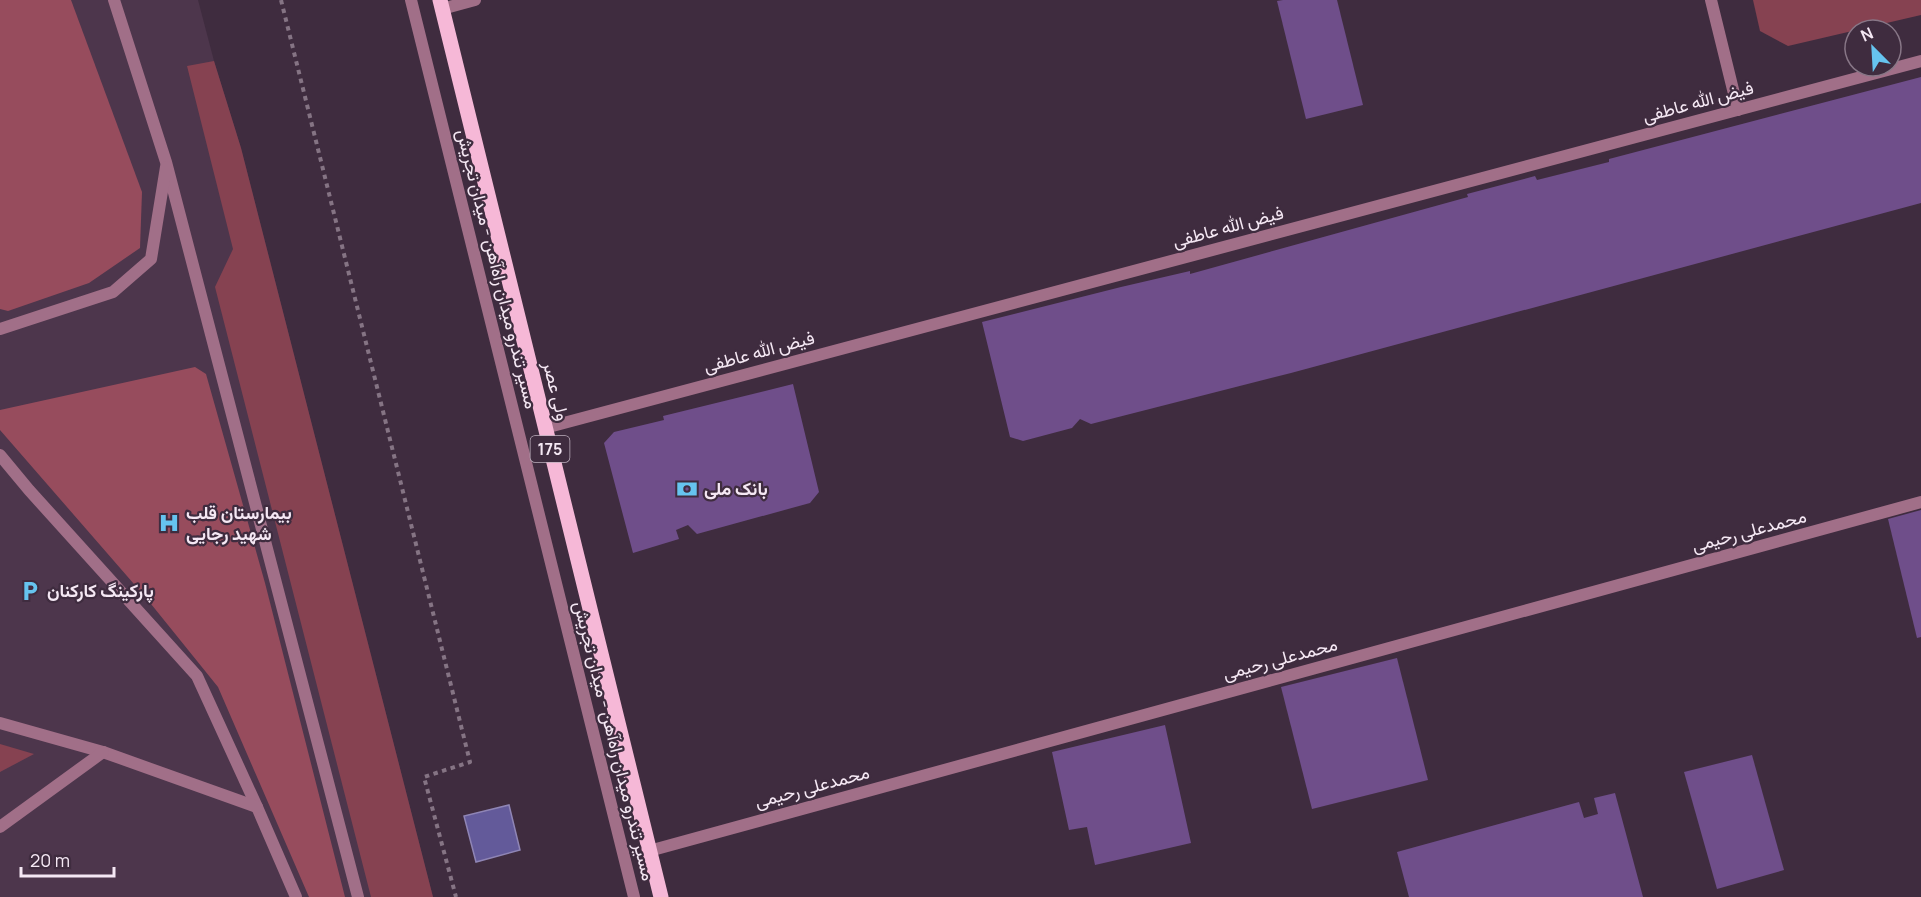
<svg xmlns="http://www.w3.org/2000/svg" width="1921" height="897" font-family="Manrope,Vazirmatn,sans-serif">
<style>
.built{fill:#4d364c}
.green{fill:#864251}
.forest{fill:#974c5d}
.water{fill:#635a9a;stroke:#8f85b5;stroke-width:1.5}
.building{fill:#6f4e8a}
.lines{fill:none;stroke-linecap:round;stroke-linejoin:round}
.path{stroke:#857484;stroke-width:4;stroke-dasharray:4.5 4.5;stroke-linecap:butt}
.service{stroke:#a16f88;stroke-width:12}
.minor{stroke:#a16f88;stroke-width:12}
.primary{stroke:#f6b8d7;stroke-width:15}
.labels{text-anchor:middle;stroke-width:4.5;stroke-linejoin:round;paint-order:stroke}
.shield{fill:#3f2c3f;stroke:#beb0be;stroke-width:1.5}
.shield-label{font-size:16px;font-weight:bold;fill:#f5e8f4}
.street-label{font-size:18px;fill:#f5e8f4;stroke:#3f2c3f}
.poi-label{font-size:18px;font-weight:bold;fill:#f5e8f4;stroke:#3f2c3f;text-anchor:start}
</style>
<rect width="100%" height="100%" fill="#3f2c3f"/>
<!-- built -->
<path class="built" d="M0 0H198L214 61 241 148 433 897H0Z"/>
<!-- green -->
<g class="green">
<path d="M1753 0H1921V15L1788 46 1760 31Z"/>
<path d="M214 61 241 148 433 897H371L215 287 233 249 187 66Z"/>
<path d="M0 744 34 754 0 772Z"/>
</g>
<!-- forest -->
<g class="forest">
<path d="M0 0H71L142 192 140 248 89 283 8 311 0 309Z"/>
<path d="M195 367 206 374 265 583 345 897H309L218 687 147 599 0 430V410Z"/>
</g>
<!-- water -->
<path class="water" d="M509 805 520 850 476 862 464 816Z"/>
<!-- building -->
<g class="building">
<path d="M1283 0H1337L1363 105 1306 119 1277 1Z"/>
<path d="M1921 77V203L1291 373 1091 424 1080 419 1072 428 1023 441 1010 437 982 322 1121 287 1190 271V274L1468 197 1467 194 1535 176 1537 180 1609 162V159Z"/>
<path d="M793 384 819 492 810 503 697 534 688 525 676 530 679 539 633 553 604 443 614 432 664 420 663 416Z"/>
<path d="M1921 510V637L1917 638 1888 519Z"/>
<path d="M1397 658 1428 780 1312 809 1281 687Z"/>
<path d="M1165 725 1191 843 1095 865 1087 827 1069 830 1052 752Z"/>
<path d="M1752 755 1784 870 1717 889 1684 772Z"/>
<path d="M1615 793 1643 897H1409L1397 852 1579 802 1584 818 1598 814 1594 798Z"/>
</g>
<g class="lines">
<!-- path -->
<path class="path" d="M281 0 470 762 424 777 456 897"/>
<!-- service -->
<g class="service">
<path d="M114 0 166 162 358 897"/>
<path d="M411 0 634 897"/>
<path d="M0 329 113 292 151 259 166 167"/>
<path d="M0 455 29 490 197 676 257 807 296 897"/>
<path d="M0 723 103 752 257 807"/>
<path d="M0 827 103 752"/>
</g>
<!-- minor -->
<g class="minor">
<path d="M1711 0 1738 110"/>
<path d="M442 9 475 0"/>
<path d="M545 428 1921 61"/>
<path d="M649 851 1921 502"/>
</g>
<!-- primary -->
<path class="primary" d="M440 0 661 897"/>
</g>
<!-- icons -->
<defs>
<g id="bank-bare" transform="scale(1.62)"><path d="M-6-4H6V4H-6ZM0-2.3a2.3 2.3 0 1 0 0 4.6a2.3 2.3 0 1 0 0-4.6Z" fill="#66c4ef" stroke="#3f2c3f" stroke-width="2.5" paint-order="stroke"/></g>
<g id="hospital-bare" transform="scale(1.62)"><path d="M-5-5h3v3.5h4V-5h3V5h-3V1.5h-4V5h-3Z" fill="#66c4ef" stroke="#3f2c3f" stroke-width="2.5" paint-order="stroke"/></g>
<g id="parking-bare" transform="scale(1.62)"><path d="M-3.5-5.5H1a3.5 3.5 0 0 1 0 7H-1V5.5H-3.5ZM-1-3.4V-.6H.8a1.4 1.4 0 0 0 0-2.8Z" fill="#66c4ef" stroke="#3f2c3f" stroke-width="2.5" paint-order="stroke"/></g>
</defs>
<g fill-rule="evenodd">
<use href="#bank-bare" x="687" y="489"/>
<use href="#hospital-bare" x="169" y="523"/>
<use href="#parking-bare" x="30" y="591"/>
</g>
<g class="labels">
<!-- shield labels -->
<rect class="shield" x="530.5" y="436" width="39" height="26" rx="4.5"/>
<g class="shield-label">
<text x="550" y="455">175</text>
</g>
<!-- street labels -->
<g class="street-label">
<text transform="translate(1698 102) rotate(-15)" y="6">فیض الله عاطفی</text>
<text transform="translate(1228 227) rotate(-15)" y="6">فیض الله عاطفی</text>
<text transform="translate(497 269) rotate(76)" y="6">مسیر تندرو میدان راه‌آهن - میدان تجریش</text>
<text transform="translate(759 352) rotate(-15)" y="6">فیض الله عاطفی</text>
<text transform="translate(556 391) rotate(76)" y="6">ولی عصر</text>
<text transform="translate(1749 531) rotate(-15)" y="6">محمدعلی رحیمی</text>
<text transform="translate(1280 659) rotate(-15)" y="6">محمدعلی رحیمی</text>
<text transform="translate(614 741) rotate(76)" y="6">مسیر تندرو میدان راه‌آهن - میدان تجریش</text>
<text transform="translate(812 787) rotate(-15)" y="6">محمدعلی رحیمی</text>
</g>
<!-- poi labels -->
<g class="poi-label">
<text x="704" y="495">بانک ملی</text>
<text x="186" y="519">بیمارستان قلب<tspan x="186" dy="21">شهید رجایی</tspan></text>
<text x="47" y="597">پارکینگ کارکنان</text>
</g>
</g>
<!-- north arrow -->
<g transform="translate(1873 48) rotate(336)"><circle r="28" fill="#3f2c3f" stroke="#887787" stroke-width="1.5"/>
<path d="M0-4.5L10 22L0 15L-10 22Z" fill="#66c4ef"/>
<text y="-9" font-size="16" font-weight="bold" text-anchor="middle" fill="#f5e8f4">N</text>
</g>
<!-- scale -->
<path d="M21 867v9h93v-9" fill="none" stroke="#f5e8f4" stroke-width="3"/>
<text x="30" y="867" font-size="18" fill="#f5e8f4" stroke="#3f2c3f" stroke-width="4.5" paint-order="stroke">20 m</text>
</svg>
